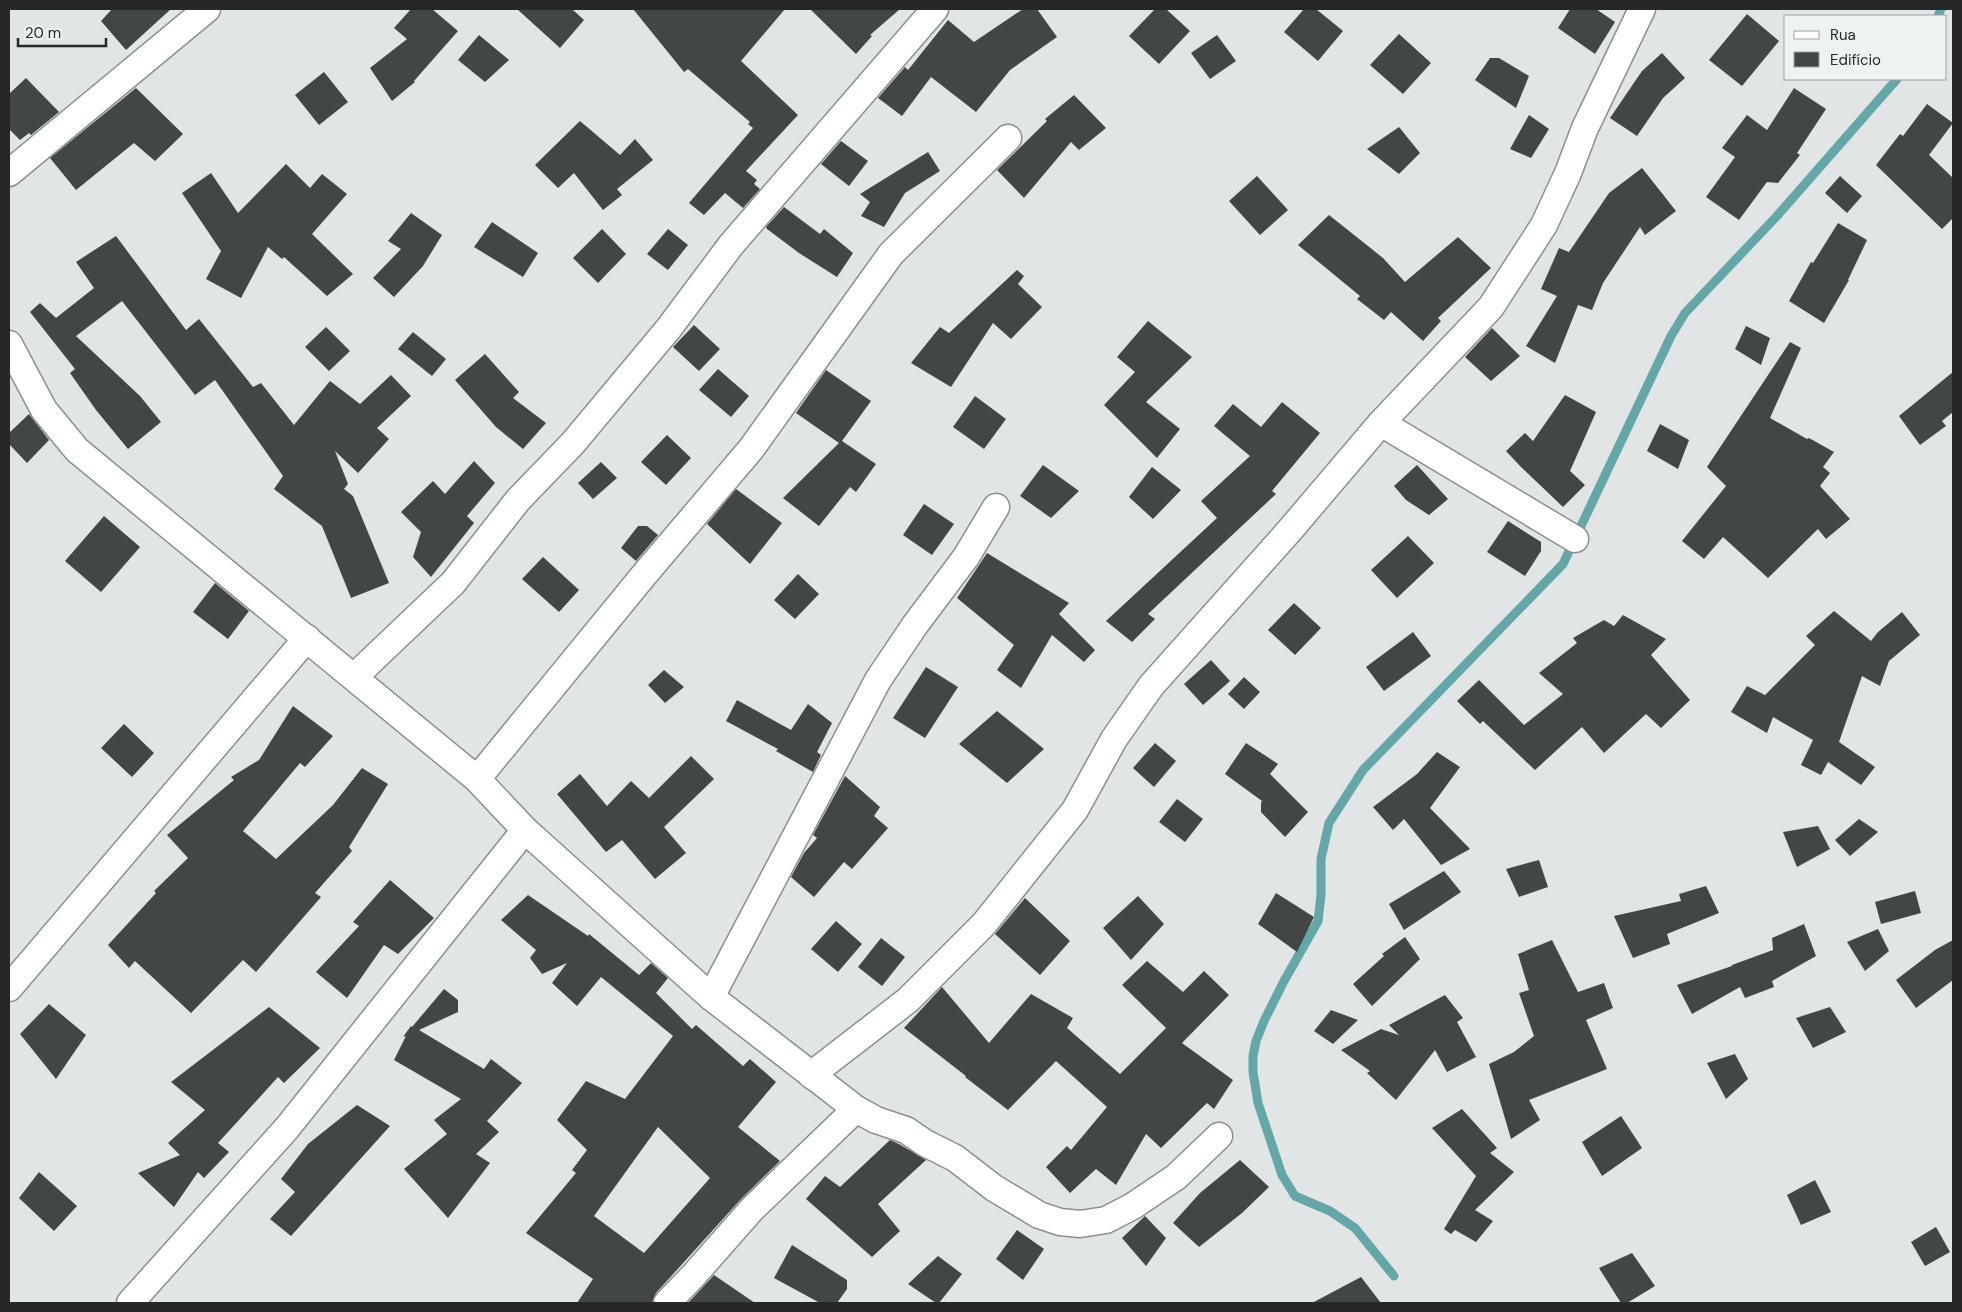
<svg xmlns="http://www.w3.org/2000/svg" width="1962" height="1312" font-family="'DM Sans',sans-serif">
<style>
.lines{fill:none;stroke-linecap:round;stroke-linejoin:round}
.stream{stroke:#65a7a7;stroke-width:9}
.building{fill:#434646;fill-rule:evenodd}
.street-casing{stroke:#8c8f8f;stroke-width:29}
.street{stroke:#fff;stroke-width:26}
</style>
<rect width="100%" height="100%" fill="#e1e5e5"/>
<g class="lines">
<!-- stream -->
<g class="stream">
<path d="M1938 16 1941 9"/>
<path d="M1394 1276 1355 1228 1330 1211 1295 1196 1282 1175 1258 1103 1253 1072V1056L1256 1041 1264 1021 1284 981 1318 921 1321 895V859L1329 823 1363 770 1563 564 1671 336 1685 313 1776 217 1897 79"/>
</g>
</g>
<!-- building -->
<g class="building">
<path d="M112 9H171L126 50 101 21Z"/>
<path d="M411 9H432L458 31 414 81 415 82 392 101 370 68 407 39 394 28Z"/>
<path d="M517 9H572L584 20 560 48Z"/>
<path d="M633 9H785L741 61 798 115 746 171 757 180 754 184 760 189 743 208 725 193 704 215 689 203 753 128 748 124 750 122 688 69 684 72Z"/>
<path d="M810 9H900L870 35 872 36 856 54Z"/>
<path d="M1023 9H1037L1057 37 1010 70 976 112 931 77 902 116 878 98 905 67 908 70 948 20 974 42Z"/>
<path d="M1155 9H1166L1190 31 1159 64 1129 36Z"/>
<path d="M1304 9H1316L1343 31 1318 61 1284 32Z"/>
<path d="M1570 9H1596L1615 22 1595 54 1558 28Z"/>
<path d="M1747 14 1779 41 1742 86 1709 60Z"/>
<path d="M1399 34 1431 63 1403 94 1370 65Z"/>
<path d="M479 35 509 60 485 82 458 60Z"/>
<path d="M1217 35 1236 61 1210 79 1191 53Z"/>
<path d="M1662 53 1685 78 1663 98 1637 136 1610 118 1642 71Z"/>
<path d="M1490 58H1499L1529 76 1516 108 1475 80Z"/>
<path d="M324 72 348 102 319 125 295 95Z"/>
<path d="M26 78 59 112 31 135 29 133 20 140 9 129V94Z"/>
<path d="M136 88 183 134 155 161 134 143 76 190 50 158Z"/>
<path d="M1794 88 1826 109 1797 153 1800 155 1778 183 1767 182 1739 220 1706 197 1735 157 1722 148 1747 115 1767 130Z"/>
<path d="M1074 95 1106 128 1079 150 1071 142 1024 198 997 170 1047 121 1045 119Z"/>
<path d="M1927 104 1953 123 1929 155 1953 178V218L1942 229 1876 165 1900 134 1903 136Z"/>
<path d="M1529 115 1549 129 1531 158 1510 149Z"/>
<path d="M580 121 620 155 635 139 653 160 617 189 622 195 603 210 574 173 558 188 535 165Z"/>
<path d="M1399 127 1420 153 1399 174 1367 149Z"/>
<path d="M841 141 868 161 849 186 821 164Z"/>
<path d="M928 152 940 171 905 193 884 227 861 216 870 202 860 194Z"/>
<path d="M286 164 310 188 322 174 347 194 312 234 353 274 327 296 284 257 282 259 268 247 241 298 206 279 221 251 182 193 211 173 238 213Z"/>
<path d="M1642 168 1676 211 1645 235 1640 227 1603 283 1592 310 1578 305 1555 363 1526 346 1557 296 1541 289 1559 248 1569 252 1609 193Z"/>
<path d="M1257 176 1288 210 1260 235 1229 201Z"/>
<path d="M1840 176 1862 196 1847 213 1825 193Z"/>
<path d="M784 207 820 234 824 229 853 253 837 277 799 253 767 229 766 227Z"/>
<path d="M411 213 442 235 423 266 394 297 373 278 401 249 388 241Z"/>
<path d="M1329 215 1383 258 1405 282 1458 237 1491 268 1438 318 1441 321 1423 341 1391 312 1384 320 1357 299 1360 296 1298 245Z"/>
<path d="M492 222 538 253 523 277 474 247Z"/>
<path d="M1838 223 1867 240 1848 280H1849L1824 323 1789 301 1811 262 1813 263Z"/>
<path d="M602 229 626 254 598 283 573 258Z"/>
<path d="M668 229 688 245 668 270 647 254Z"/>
<path d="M116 236 186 330 199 319 253 387 261 383 294 425 330 381 360 404 391 375 411 396 377 428 389 439 358 473 335 451 348 484 344 489 353 496 389 583 351 598 322 526 274 489 283 476 215 380 195 395 122 301 76 336 140 396 161 422 128 449 96 410 70 373 75 369 30 312 40 303 56 318 94 288 76 262Z"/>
<path d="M1017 270 1024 276 1018 284 1042 307 1011 339 993 323 951 387 911 363 940 327 949 333Z"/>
<path d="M1148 321 1192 357 1146 402 1180 429 1157 458 1104 405 1135 372 1117 357Z"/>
<path d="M694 325 720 349 699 371 673 347Z"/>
<path d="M1746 326 1770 338 1761 365 1735 349Z"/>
<path d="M326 327 350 351 329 371 305 347Z"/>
<path d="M1492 328 1520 356 1491 381 1465 357Z"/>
<path d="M413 332 446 359 432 376 398 349Z"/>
<path d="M1790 342 1801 348 1770 418 1807 439 1809 438 1834 452 1823 467 1830 473 1820 486 1850 519 1826 539 1818 529 1768 578 1723 537 1704 559 1682 541 1726 486 1707 467Z"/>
<path d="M485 354 519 392 513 398 546 423 523 449 496 427 455 380Z"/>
<path d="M718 369 749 396 731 417 699 390Z"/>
<path d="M826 370 871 401 842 441 876 464 856 492 850 487 819 526 783 498 839 443 796 413Z"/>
<path d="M1953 372V412L1942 421 1946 426 1920 445 1899 416Z"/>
<path d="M1565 395 1596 412 1570 471 1585 485 1563 507 1521 467 1506 451 1525 433 1533 441Z"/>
<path d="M975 396 1006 419 984 449 953 427Z"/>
<path d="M1282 402 1320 433 1272 491 1276 494 1148 614 1155 619 1132 642 1106 621 1217 518 1201 501 1250 456 1214 426 1233 404 1261 427Z"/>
<path d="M29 414 49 440 27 463 9 444V433Z"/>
<path d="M1660 424 1689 440 1678 469 1647 451Z"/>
<path d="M667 435 691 458 666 485 641 462Z"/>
<path d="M474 461 495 483 467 516 474 523 431 577 413 557 421 532 401 512 433 481 445 494Z"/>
<path d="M601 462 617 478 593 499 578 483Z"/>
<path d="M1043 465 1079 491 1051 518 1020 496Z"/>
<path d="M1417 465 1448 499 1429 515 1406 500 1394 486Z"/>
<path d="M1152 467 1181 490 1153 519 1129 497Z"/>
<path d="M736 489 782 523 750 564 707 524Z"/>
<path d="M924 504 954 524 932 555 903 535Z"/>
<path d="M104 516 140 547 101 592 65 561Z"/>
<path d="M1508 521 1541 542V551L1525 576 1487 552Z"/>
<path d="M638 526H647L658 535 636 561 621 548Z"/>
<path d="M1408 536 1434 563 1397 598 1371 570Z"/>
<path d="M987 553 1069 603 1059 614 1095 650 1084 662 1052 635 1021 688 997 670 1014 645 957 598Z"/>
<path d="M543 557 579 590 559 612 522 579Z"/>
<path d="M798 574 819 594 795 619 774 600Z"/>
<path d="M215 583 249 611 228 639 193 612Z"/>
<path d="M1294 603 1321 628 1295 655 1268 630Z"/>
<path d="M1834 611 1871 641 1878 632 1902 612 1920 635 1889 661 1880 686 1862 676 1839 742 1875 767 1861 785 1828 762 1821 775 1801 765 1813 740 1773 717 1767 733 1731 712 1747 686 1765 695 1815 645 1806 636Z"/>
<path d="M1623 615 1666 639 1651 655 1690 700 1661 728 1646 714 1604 753 1582 727 1535 770 1483 721 1480 724 1457 701 1479 680 1524 725 1563 694 1539 673 1577 643 1573 638 1604 620 1614 626Z"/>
<path d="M1413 632 1431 656 1384 691 1366 667Z"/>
<path d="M1211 660 1230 681 1203 705 1184 684Z"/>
<path d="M926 667 958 687 925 738 893 718Z"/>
<path d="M664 670 684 687 665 703 648 685Z"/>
<path d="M1244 677 1260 692 1244 709 1228 694Z"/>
<path d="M737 700 791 730 808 704 832 723 817 752 821 755 813 772 776 751 778 749 726 721Z"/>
<path d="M293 706 333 736 305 767 300 763 243 831 276 859 333 805 362 768 388 784 349 847 352 851 315 893 321 897 256 972 243 960 191 1013 135 961 129 968 108 945 156 893 154 891 188 858 167 835 234 780 231 777 259 760Z"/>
<path d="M997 711 1044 749 1007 783 959 744Z"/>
<path d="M124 724 154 753 132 777 101 748Z"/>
<path d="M1155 743 1176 761 1154 787 1133 768Z"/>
<path d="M1246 743 1278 764 1270 774 1308 812 1285 837 1261 812V803L1262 801 1225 774Z"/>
<path d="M1437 752 1460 767 1430 808 1470 849 1441 865 1404 819 1393 830 1373 807 1417 774Z"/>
<path d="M691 756 714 779 664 827 686 853 655 879 622 840 606 852 557 794 580 774 607 806 631 781 649 798Z"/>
<path d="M845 776 880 807 874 816 888 828 852 869 844 862 814 897 791 877 804 853 817 838 813 835Z"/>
<path d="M1177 799 1203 819 1185 842 1159 822Z"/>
<path d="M1859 819 1878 832 1850 856 1835 840Z"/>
<path d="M1818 826 1830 849 1797 867 1783 832Z"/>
<path d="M1539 860 1548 887 1519 897 1506 869Z"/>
<path d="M1444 871 1461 892 1404 930 1389 904Z"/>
<path d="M390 880 434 918 398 954 384 945 347 998 316 972 359 926 353 922Z"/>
<path d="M1706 886 1719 913 1667 934 1670 944 1633 958 1614 916 1681 901 1679 894Z"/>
<path d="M1915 891 1921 913 1881 924 1875 902Z"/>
<path d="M1276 893 1314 917 1297 952 1258 924Z"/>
<path d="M528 895 588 936 589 934 639 975 651 963 668 978 656 993 692 1029 696 1025 743 1066 750 1059 776 1082 738 1127 780 1161 741 1199 656 1293 652 1303H577L593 1279 526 1233 576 1173 572 1170 587 1150 557 1120 586 1081 625 1099 673 1036 601 977 577 1006 552 983 567 963 542 974 530 958 536 950 501 920ZM658 1127 710 1178 644 1253 594 1216Z"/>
<path d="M1138 896 1164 924 1131 960 1103 928Z"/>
<path d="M1025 898 1070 941 1040 975 995 934Z"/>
<path d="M836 921 862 944 838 972 811 949Z"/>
<path d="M1804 924 1816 956 1772 981 1774 987 1745 998 1740 987 1692 1014 1677 985 1732 966V965L1773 950 1772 938Z"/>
<path d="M1878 929 1889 951 1865 971 1847 942Z"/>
<path d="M1405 937 1420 959 1372 1006 1353 984 1384 956 1382 954Z"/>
<path d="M881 938 905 957 882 986 858 967Z"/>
<path d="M1552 940 1578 992 1604 983 1613 1008 1586 1020 1607 1069 1529 1100 1540 1120 1511 1139 1489 1064 1514 1052 1534 1036 1519 993 1529 990 1518 954Z"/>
<path d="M1953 940V980L1916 1008 1896 980 1935 950Z"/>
<path d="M1147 961 1183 992 1204 971 1229 995 1182 1043 1233 1080 1214 1109 1207 1103 1161 1148 1146 1134 1116 1185 1096 1169 1070 1193 1046 1167 1067 1146 1071 1150 1107 1107 1056 1061 1008 1110 965 1077 966 1076 904 1028 942 987 989 1043 1031 994 1073 1018 1067 1028 1120 1074 1166 1028 1122 985Z"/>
<path d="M444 989 458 1000V1012L419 1030 484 1069 491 1059 522 1083 487 1121 499 1132 476 1154 490 1163 448 1218 404 1169 447 1134 434 1120 461 1099 394 1060 406 1036 403 1037 411 1026 412 1027Z"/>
<path d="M1445 995 1463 1018 1457 1022 1476 1057 1447 1072 1435 1050 1396 1100 1367 1073 1370 1071 1341 1050 1381 1029 1399 1035 1389 1025Z"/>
<path d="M49 1004 86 1035 56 1079 20 1034Z"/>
<path d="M269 1007 320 1048 284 1083 278 1077 218 1143 229 1152 204 1178 198 1172 174 1207 138 1173 180 1155 168 1143 205 1110 171 1082Z"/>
<path d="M1830 1007 1846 1032 1813 1048 1796 1018Z"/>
<path d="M1331 1010 1358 1020 1333 1044 1314 1031Z"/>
<path d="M1735 1054 1748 1079 1726 1099 1707 1063Z"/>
<path d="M357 1105 390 1126 291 1236 270 1219 295 1192 281 1179 308 1144Z"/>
<path d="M1462 1109 1497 1148 1490 1153 1514 1172 1475 1210 1493 1221 1476 1242 1455 1230 1451 1234 1444 1229 1476 1176 1432 1128Z"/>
<path d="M1621 1116 1642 1148 1602 1176 1582 1142Z"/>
<path d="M890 1140 899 1144 926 1160 878 1204 900 1231 872 1257 806 1199 825 1176 840 1187Z"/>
<path d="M1240 1160 1269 1187 1242 1213 1199 1247 1173 1223 1200 1193Z"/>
<path d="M39 1172 77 1206 54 1231 19 1198Z"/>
<path d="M1815 1180 1831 1212 1801 1225 1787 1195Z"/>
<path d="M1145 1216 1166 1238 1146 1266 1122 1238Z"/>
<path d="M1936 1227 1950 1252 1925 1266 1911 1242Z"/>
<path d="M1017 1230 1044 1249 1023 1280 996 1259Z"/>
<path d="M792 1245 847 1280V1289L837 1303H820L774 1278Z"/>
<path d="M1632 1253 1655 1286 1627 1303H1621L1599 1268Z"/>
<path d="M938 1256 962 1274 939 1303H936L908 1284Z"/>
<path d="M714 1275 755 1303H688Z"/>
<path d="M1361 1277 1381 1303H1312Z"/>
</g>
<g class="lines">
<!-- street casing -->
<g class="street-casing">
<g id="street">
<path d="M9 173 207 9"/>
<path d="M9 344 44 410 77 450 477 779 525 830 711 997 856 1109 876 1120 906 1130 925 1143 955 1158 994 1188 1039 1215 1060 1222 1080 1224 1106 1220 1133 1206 1176 1177 1219 1136"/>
<path d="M1381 423 1575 539"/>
<path d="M354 677 453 583 518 500 573 443 669 328 731 245 935 9"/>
<path d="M477 779 644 575 751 449 891 254 1008 138"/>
<path d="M9 988 307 638"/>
<path d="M711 997 878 680 915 625 966 557 996 507"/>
<path d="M811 1075 908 1000 984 924 1075 810 1114 739 1151 686 1290 530 1381 423 1491 307 1544 225 1568 173 1585 128 1642 9"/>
<path d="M130 1303 287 1128 525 830"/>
<path d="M667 1303 693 1276 752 1209 856 1109"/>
</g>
</g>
<!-- street -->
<use href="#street" class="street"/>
</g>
<!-- border -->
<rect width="1962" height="1312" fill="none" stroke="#262828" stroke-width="20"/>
<!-- legend -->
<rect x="1784" y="15" width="162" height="65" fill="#eef2f2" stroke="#9ea1a1"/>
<rect x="1794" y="31" width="25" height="8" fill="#ffffff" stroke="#9ea1a1"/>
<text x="1830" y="40" font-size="15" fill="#262828">Rua</text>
<rect x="1794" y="52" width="25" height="15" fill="#434646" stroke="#9ea1a1"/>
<text x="1830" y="65" font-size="15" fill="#262828">Edifício</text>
<!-- scale -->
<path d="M18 38v8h88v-8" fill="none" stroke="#262828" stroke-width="2.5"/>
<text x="25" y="38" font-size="15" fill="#262828" stroke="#eef2f2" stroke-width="4" paint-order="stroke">20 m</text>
</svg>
